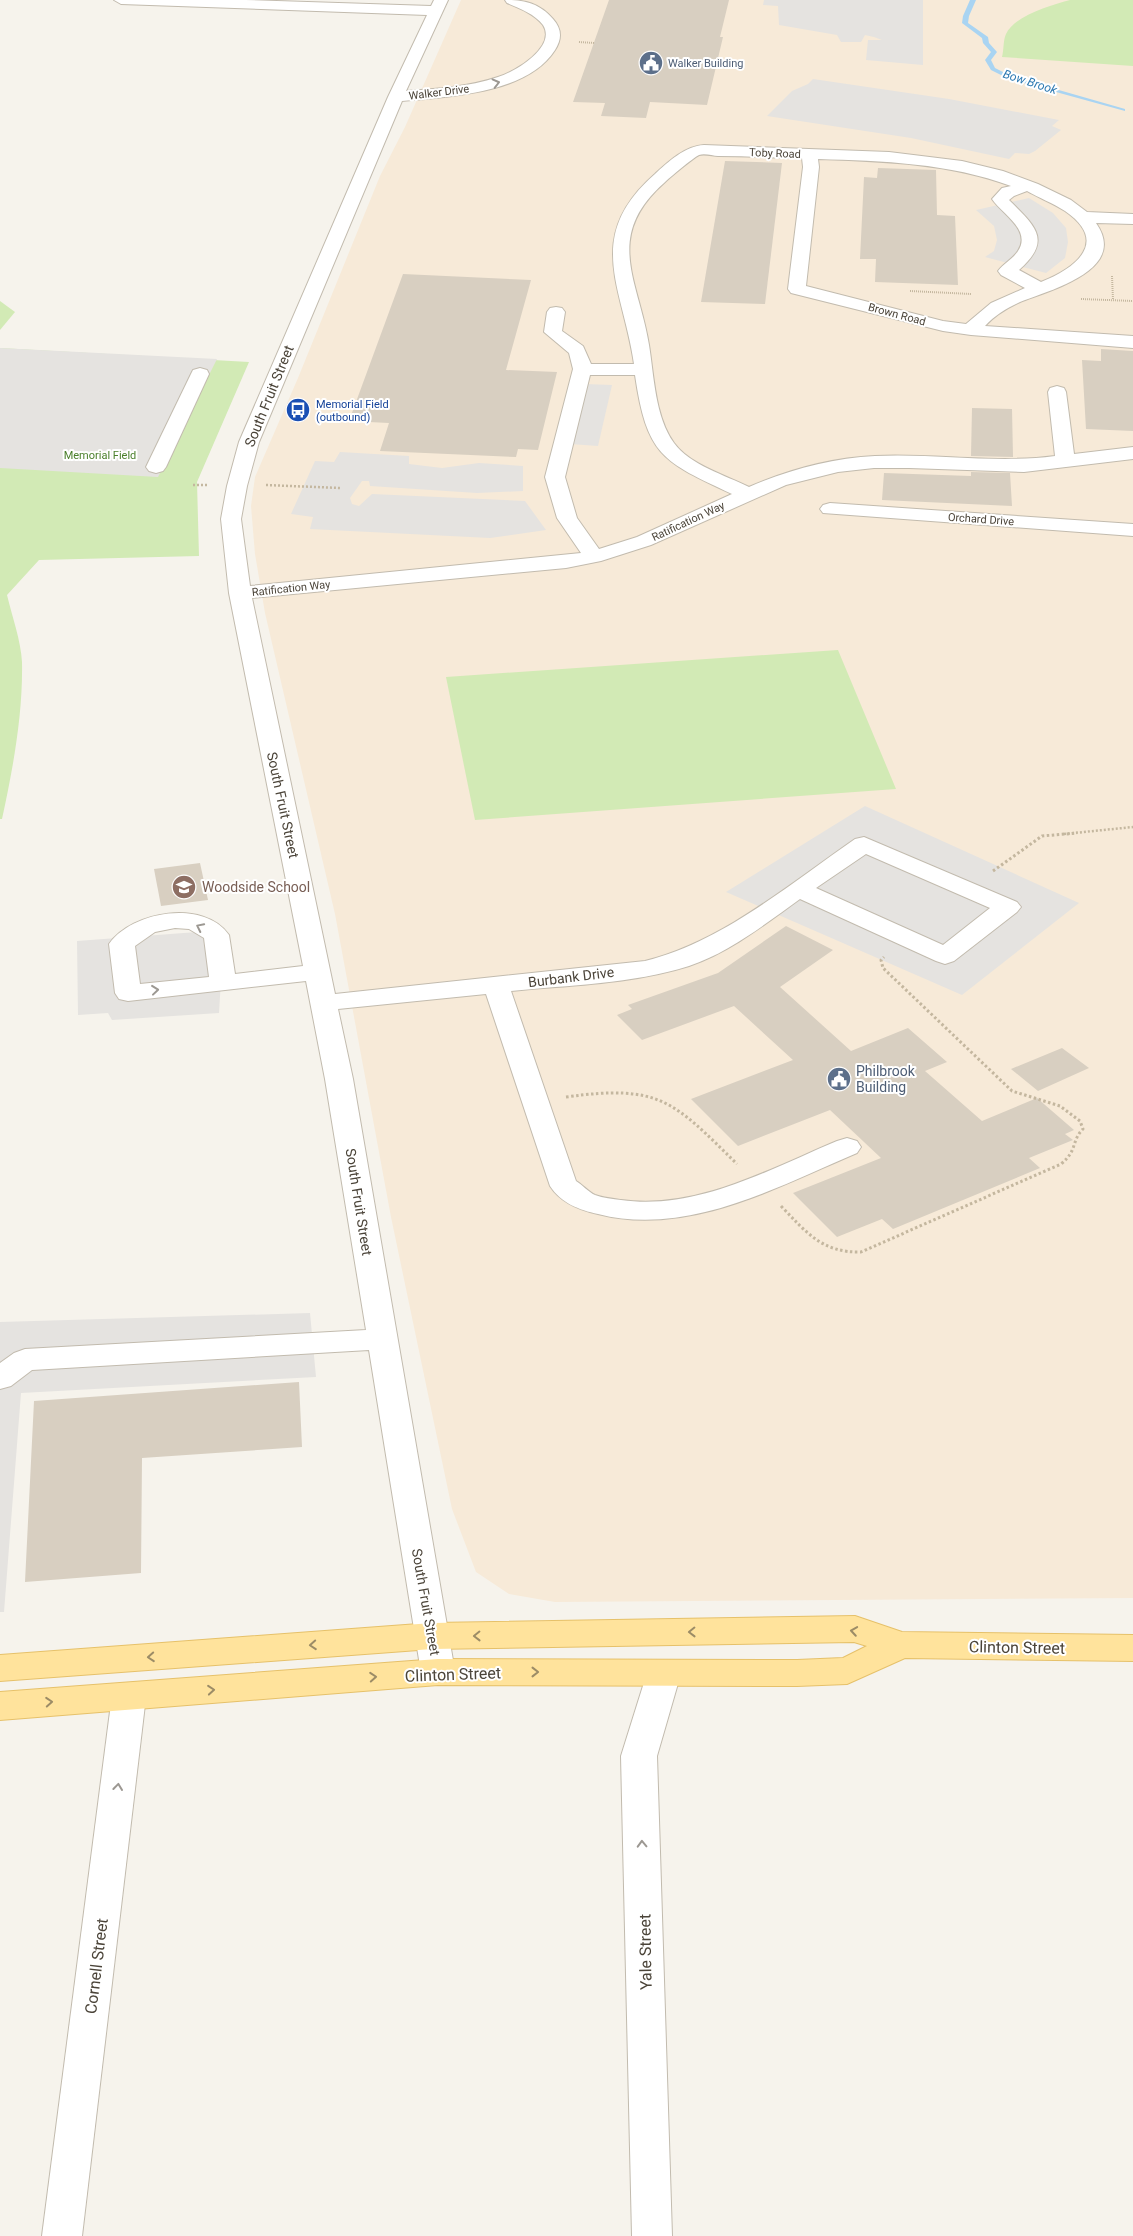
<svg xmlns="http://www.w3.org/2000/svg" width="1133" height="2236" font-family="Roboto,sans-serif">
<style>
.commercial{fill:#f7ead8}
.green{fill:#d2eab5}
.parking{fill:#e5e3e0}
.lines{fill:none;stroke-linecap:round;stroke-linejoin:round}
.stream{fill:#a9d4f2;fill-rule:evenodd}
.building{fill:#d8cfc1}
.minor-casing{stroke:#c2bbae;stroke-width:2}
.major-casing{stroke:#e6c16a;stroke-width:2}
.path-far2{stroke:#c4b79f;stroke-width:2;stroke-dasharray:1 1;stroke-linecap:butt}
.path-far1{stroke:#c4b79f;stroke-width:2.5;stroke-dasharray:2 2;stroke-linecap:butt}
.path{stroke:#c4b79f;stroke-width:3;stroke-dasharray:2.5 2.5;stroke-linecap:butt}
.minor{fill:#fff;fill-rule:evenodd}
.major{fill:#ffe39c;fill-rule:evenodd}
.oneway{stroke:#9c9892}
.oneway2{stroke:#9c8c66}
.labels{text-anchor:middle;stroke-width:4;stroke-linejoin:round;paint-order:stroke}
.far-service-label{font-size:11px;fill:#4e5e75;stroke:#fff;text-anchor:start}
.far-street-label{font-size:11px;fill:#4b4439;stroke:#fff}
.far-transit-label{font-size:11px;fill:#164399;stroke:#fff;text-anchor:start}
.far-park-label{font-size:11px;fill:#4a7f2a;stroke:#fff}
.far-water-label{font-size:12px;font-style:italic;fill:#2e7ab2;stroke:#fff}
.street-label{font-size:14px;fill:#4b4439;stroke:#fff}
.education-label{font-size:14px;fill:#785e54;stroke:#fff;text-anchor:start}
.service-label{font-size:14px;fill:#4e5e75;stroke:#fff;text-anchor:start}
.near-street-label{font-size:16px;fill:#4b4439;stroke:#fff}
</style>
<rect width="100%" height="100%" fill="#f6f3ec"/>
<!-- commercial -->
<path class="commercial" d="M461 0H1133V1598L555 1602 509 1594 476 1572 452 1509 391 1217 335 914 265 613 255 554 251 506 255 477 298 378 380 176 405 127Z"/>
<!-- green -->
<g class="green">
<path d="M1070 0H1133V66L1002 57C1004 50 1003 40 1006 34 1015 15 1052 5 1070 0Z"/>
<path d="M0 301 15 312 0 330Z"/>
<path d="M0 348 249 362 197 482 199 556 39 560 7 595C12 616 21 641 22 662 23 715 13 768 2 819H0Z"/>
<path d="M838 650 896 789 475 820 446 677Z"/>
</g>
<!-- parking -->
<g class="parking">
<path d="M764 0H923V65L866 60 868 40H882L874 37 865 35 861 42H841L837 35 779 25 778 6 763 5Z"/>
<path d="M813 79 949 99 1059 120 1052 126 1061 130 1035 151 1029 154 1015 153 1009 159 911 138 767 116 792 91 808 84Z"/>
<path d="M1029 198 1053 213 1066 228 1068 242 1065 258 1046 273 985 257 994 251 997 240 994 226 976 210Z"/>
<path d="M0 348 217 359 158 477 0 468Z"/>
<path d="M585 384 612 385 598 446 570 444Z"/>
<path d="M340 452 409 456V464L442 468 479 463 523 466V491L477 493 370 486 369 481H362L350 498 352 504 359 506 372 494 525 501 546 530 490 538 310 529 313 517 291 514 315 461 334 462Z"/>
<path d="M865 806 1079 903 962 995 726 892Z"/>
<path d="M224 930 219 1013 112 1020 108 1013 78 1015 77 941Z"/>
<path d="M310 1313 316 1377 21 1393 4 1612H0V1322Z"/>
</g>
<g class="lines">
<!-- stream -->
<path class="stream" d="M970 0H976L969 16 968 23 988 37 989 43 997 52 991 60 995 68 1013 77 1125 109V111L1009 79 991 70 985 60 991 52 983 43 982 38 962 23 963 16Z"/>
</g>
<!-- building -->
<g class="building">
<path d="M609 0H729L720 37H723L707 105 650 102 646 118 601 116 605 103 573 102Z"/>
<path d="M725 161 782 163 765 304 701 302Z"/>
<path d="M878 168 936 170 937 215 955 216 958 285 875 282 876 259H860L864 177 877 178Z"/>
<path d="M403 274 531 280 506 370 557 372 538 450 518 449 516 457 380 451 389 423 349 421Z"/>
<path d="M1101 349 1133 351V431L1086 429 1082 360 1101 361Z"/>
<path d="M972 408 1012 409 1013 457 971 456Z"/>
<path d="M971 472 1010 473 1012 506 882 500 884 473 971 476Z"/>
<path d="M200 863 208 900 161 906 154 869Z"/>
<path d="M786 926 833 950 780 987 851 1051 908 1028 947 1062 925 1071 982 1121 1037 1098 1074 1130 1065 1134 1073 1140 1029 1158 1040 1168 893 1229 882 1219 837 1237 793 1193 881 1158 830 1110 738 1146 691 1099 793 1060 734 1006 642 1040 617 1015 632 1009 628 1005 718 973Z"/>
<path d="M1062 1048 1089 1068 1038 1091 1011 1069Z"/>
<path d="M299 1382 302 1447 142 1458 141 1573 25 1582 34 1401Z"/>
</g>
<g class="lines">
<!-- minor casing -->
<g class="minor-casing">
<g id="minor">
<path d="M114 0H245L431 6 434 0H448L406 91C437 89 468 87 498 77 515 72 557 47 543 25 535 14 519 8 507 3L505 0C525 0 539 3 553 19 562 29 562 39 555 50 527 94 448 97 402 101L259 442 247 486 241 519 250 586 581 553 557 518 545 477 573 369 569 353 544 332 547 312 550 308 556 307 562 308 565 312 562 331 583 346 591 364H634C623 287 583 237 655 174 668 162 685 146 704 145L889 152 962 161 1003 171 1038 184 1071 200 1087 212 1133 214V224L1096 223C1129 270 1050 290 1020 302 1007 308 995 315 985 326L1133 336V348L971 335 943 331 791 293 788 289 803 167 802 158C774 158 746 156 718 156 713 156 705 153 699 155 693 158 669 178 664 183 603 237 639 281 649 345 654 376 655 417 674 443 690 465 725 475 749 487 788 470 832 458 875 456 935 453 995 464 1055 456L1048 392 1050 388 1057 386 1064 388 1066 392 1074 454 1133 447V459L1024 472 909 468H874L838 472 786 485 651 545 601 561 566 568 252 598 335 994 645 961C722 942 790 884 855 839L864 837 1017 902 1021 907 1017 912 954 961 945 964 936 961 800 899C765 924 730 952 689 966 632 984 569 985 511 991L576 1181C583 1185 588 1192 595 1195 603 1198 613 1199 621 1200 696 1211 770 1169 837 1141L847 1138 857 1141 861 1147 857 1153C777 1187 687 1237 598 1214 579 1210 561 1203 550 1186L486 994 338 1009 353 1079 455 1672 450 1681 438 1685 426 1681 421 1672 369 1350 32 1370 11 1386 0 1389V1363L14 1353 25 1349 366 1330 325 1079 306 981 128 1001 119 999 115 993 109 944C132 911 204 899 229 935L235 974 303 966 229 593 221 519 227 486 239 442 388 97 427 15 121 4ZM818 159C883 161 949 163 1011 186L1002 188 992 199C1002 214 1032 230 1018 251 1013 259 1004 263 998 271L1001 275 1025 288 991 303 966 324 943 321 806 286 819 167ZM1027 191C1039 198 1053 203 1065 211 1110 242 1076 268 1041 282L1019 270C1053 240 1035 226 1009 200L1014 196ZM590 375H635C647 456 662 461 732 494L637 537 599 549 577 518 565 477ZM866 854 990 908 943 945 816 888ZM175 928 189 929 204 938 209 977 140 984 135 946 155 932Z"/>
<path d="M200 368 207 370 209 374 166 467 163 471 156 473 149 471 146 467 191 374 193 370Z"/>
<path d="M830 503 1133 524V536L823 513 820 509 823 505Z"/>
<path d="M664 1660 676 1664 681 1673 657 1756 672 2236H632L621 1756 647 1673 652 1664Z"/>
<path d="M129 1683 141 1686 146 1696 82 2236H42L112 1696 117 1686Z"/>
</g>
</g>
<!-- major casing -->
<g class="major-casing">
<path id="major" d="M855 1616 902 1632 1133 1635V1661L905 1658 847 1684 797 1686 438 1685 0 1720V1692L438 1659 797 1660 843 1658 867 1646 854 1642 432 1649 0 1681V1655L432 1623Z"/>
</g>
<!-- path-far2 -->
<g class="path-far2">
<path d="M579 42 594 43"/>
<path d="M1112 276 1113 300"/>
<path d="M910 291 971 294"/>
<path d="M1081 299 1133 301"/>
</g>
<!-- path-far1 -->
<g class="path-far1">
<path d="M193 485H207"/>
<path d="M266 485 340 488"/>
<path d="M1064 834 1133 827"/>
</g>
<!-- path -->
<g class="path">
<path d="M993 871 1042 836 1077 833"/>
<path d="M566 1097C660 1084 673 1101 737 1164"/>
<path d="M781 1206C806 1232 822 1253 861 1252L1061 1164C1078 1150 1071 1141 1083 1129L1080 1121 1060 1106 1012 1091 883 968 881 960 884 957"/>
</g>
<!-- minor -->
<use href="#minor" class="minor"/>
<!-- major -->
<use href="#major" class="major"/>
</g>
<!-- one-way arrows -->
<defs><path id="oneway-chevron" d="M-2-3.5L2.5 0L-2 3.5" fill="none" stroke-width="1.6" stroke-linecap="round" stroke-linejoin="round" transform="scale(1.25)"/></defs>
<g class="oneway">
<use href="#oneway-chevron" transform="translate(496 83) rotate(-14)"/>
<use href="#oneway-chevron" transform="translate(200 927) rotate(-154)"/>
<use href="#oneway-chevron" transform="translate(155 990) rotate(-6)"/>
<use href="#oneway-chevron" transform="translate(118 1787) rotate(-83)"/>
<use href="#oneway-chevron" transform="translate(642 1844) rotate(-92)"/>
</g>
<g class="oneway2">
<use href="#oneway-chevron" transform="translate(854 1631) rotate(-171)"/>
<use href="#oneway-chevron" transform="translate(692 1632) rotate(179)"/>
<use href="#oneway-chevron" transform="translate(477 1636) rotate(179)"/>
<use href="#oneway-chevron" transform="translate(313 1645) rotate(176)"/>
<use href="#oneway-chevron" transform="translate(151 1657) rotate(176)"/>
<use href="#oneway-chevron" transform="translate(535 1672)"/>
<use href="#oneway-chevron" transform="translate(373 1677) rotate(-4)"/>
<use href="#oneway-chevron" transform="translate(211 1690) rotate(-5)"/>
<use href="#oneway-chevron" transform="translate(49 1702) rotate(-4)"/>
</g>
<!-- icons -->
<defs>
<g id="civic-disc" transform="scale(1.25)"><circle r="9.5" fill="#5c6f8a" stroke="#fff"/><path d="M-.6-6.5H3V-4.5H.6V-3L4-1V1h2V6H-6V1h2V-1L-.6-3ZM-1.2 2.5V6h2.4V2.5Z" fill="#fff"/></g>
<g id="bus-disc" transform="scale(1.25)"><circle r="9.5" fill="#1a4fb4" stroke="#fff"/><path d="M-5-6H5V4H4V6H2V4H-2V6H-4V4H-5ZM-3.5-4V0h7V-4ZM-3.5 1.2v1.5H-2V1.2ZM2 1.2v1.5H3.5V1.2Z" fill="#fff"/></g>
<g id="school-disc" transform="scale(1.25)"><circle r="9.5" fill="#8d6e63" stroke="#fff"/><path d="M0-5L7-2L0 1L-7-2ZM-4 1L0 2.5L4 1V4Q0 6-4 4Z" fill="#fff"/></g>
</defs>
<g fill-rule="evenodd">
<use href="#civic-disc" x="651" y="63"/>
<use href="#bus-disc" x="298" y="410"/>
<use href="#school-disc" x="184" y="887"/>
<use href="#civic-disc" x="839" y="1079"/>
</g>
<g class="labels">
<!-- far-service labels -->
<g class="far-service-label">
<text x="668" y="67">Walker Building</text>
</g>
<!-- far-street labels -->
<g class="far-street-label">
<text transform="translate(439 92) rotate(-7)" y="4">Walker Drive</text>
<text transform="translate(775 153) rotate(2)" y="4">Toby Road</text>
<text transform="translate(897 314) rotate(15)" y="4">Brown Road</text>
<text transform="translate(981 519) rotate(4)" y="4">Orchard Drive</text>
<text transform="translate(688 521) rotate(-25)" y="4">Ratification Way</text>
<text transform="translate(291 588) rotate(-6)" y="4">Ratification Way</text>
</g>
<!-- far-transit labels -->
<g class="far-transit-label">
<text x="316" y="408">Memorial Field<tspan x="316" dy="13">(outbound)</tspan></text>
</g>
<!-- far-park labels -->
<g class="far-park-label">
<text x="100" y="459">Memorial Field</text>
</g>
<!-- far-water labels -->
<g class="far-water-label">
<text transform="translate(1030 82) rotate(18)" y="4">Bow Brook</text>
</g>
<!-- street labels -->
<g class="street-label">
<text transform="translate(269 396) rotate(-68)" y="5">South Fruit Street</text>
<text transform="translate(283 805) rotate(78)" y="5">South Fruit Street</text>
<text transform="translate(571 977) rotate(-7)" y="5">Burbank Drive</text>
<text transform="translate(359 1202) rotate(81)" y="5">South Fruit Street</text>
<text transform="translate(426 1602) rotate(80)" y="5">South Fruit Street</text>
</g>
<!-- education labels -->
<g class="education-label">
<text x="202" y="892">Woodside School</text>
</g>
<!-- service labels -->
<g class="service-label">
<text x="856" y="1076">Philbrook<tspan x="856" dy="16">Building</tspan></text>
</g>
<!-- near-street labels -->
<g class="near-street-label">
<text transform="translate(1017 1647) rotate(1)" y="6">Clinton Street</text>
<text transform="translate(453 1674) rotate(-2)" y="6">Clinton Street</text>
<text transform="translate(645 1952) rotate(-91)" y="6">Yale Street</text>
<text transform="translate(96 1966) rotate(-83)" y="6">Cornell Street</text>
</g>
</g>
</svg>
